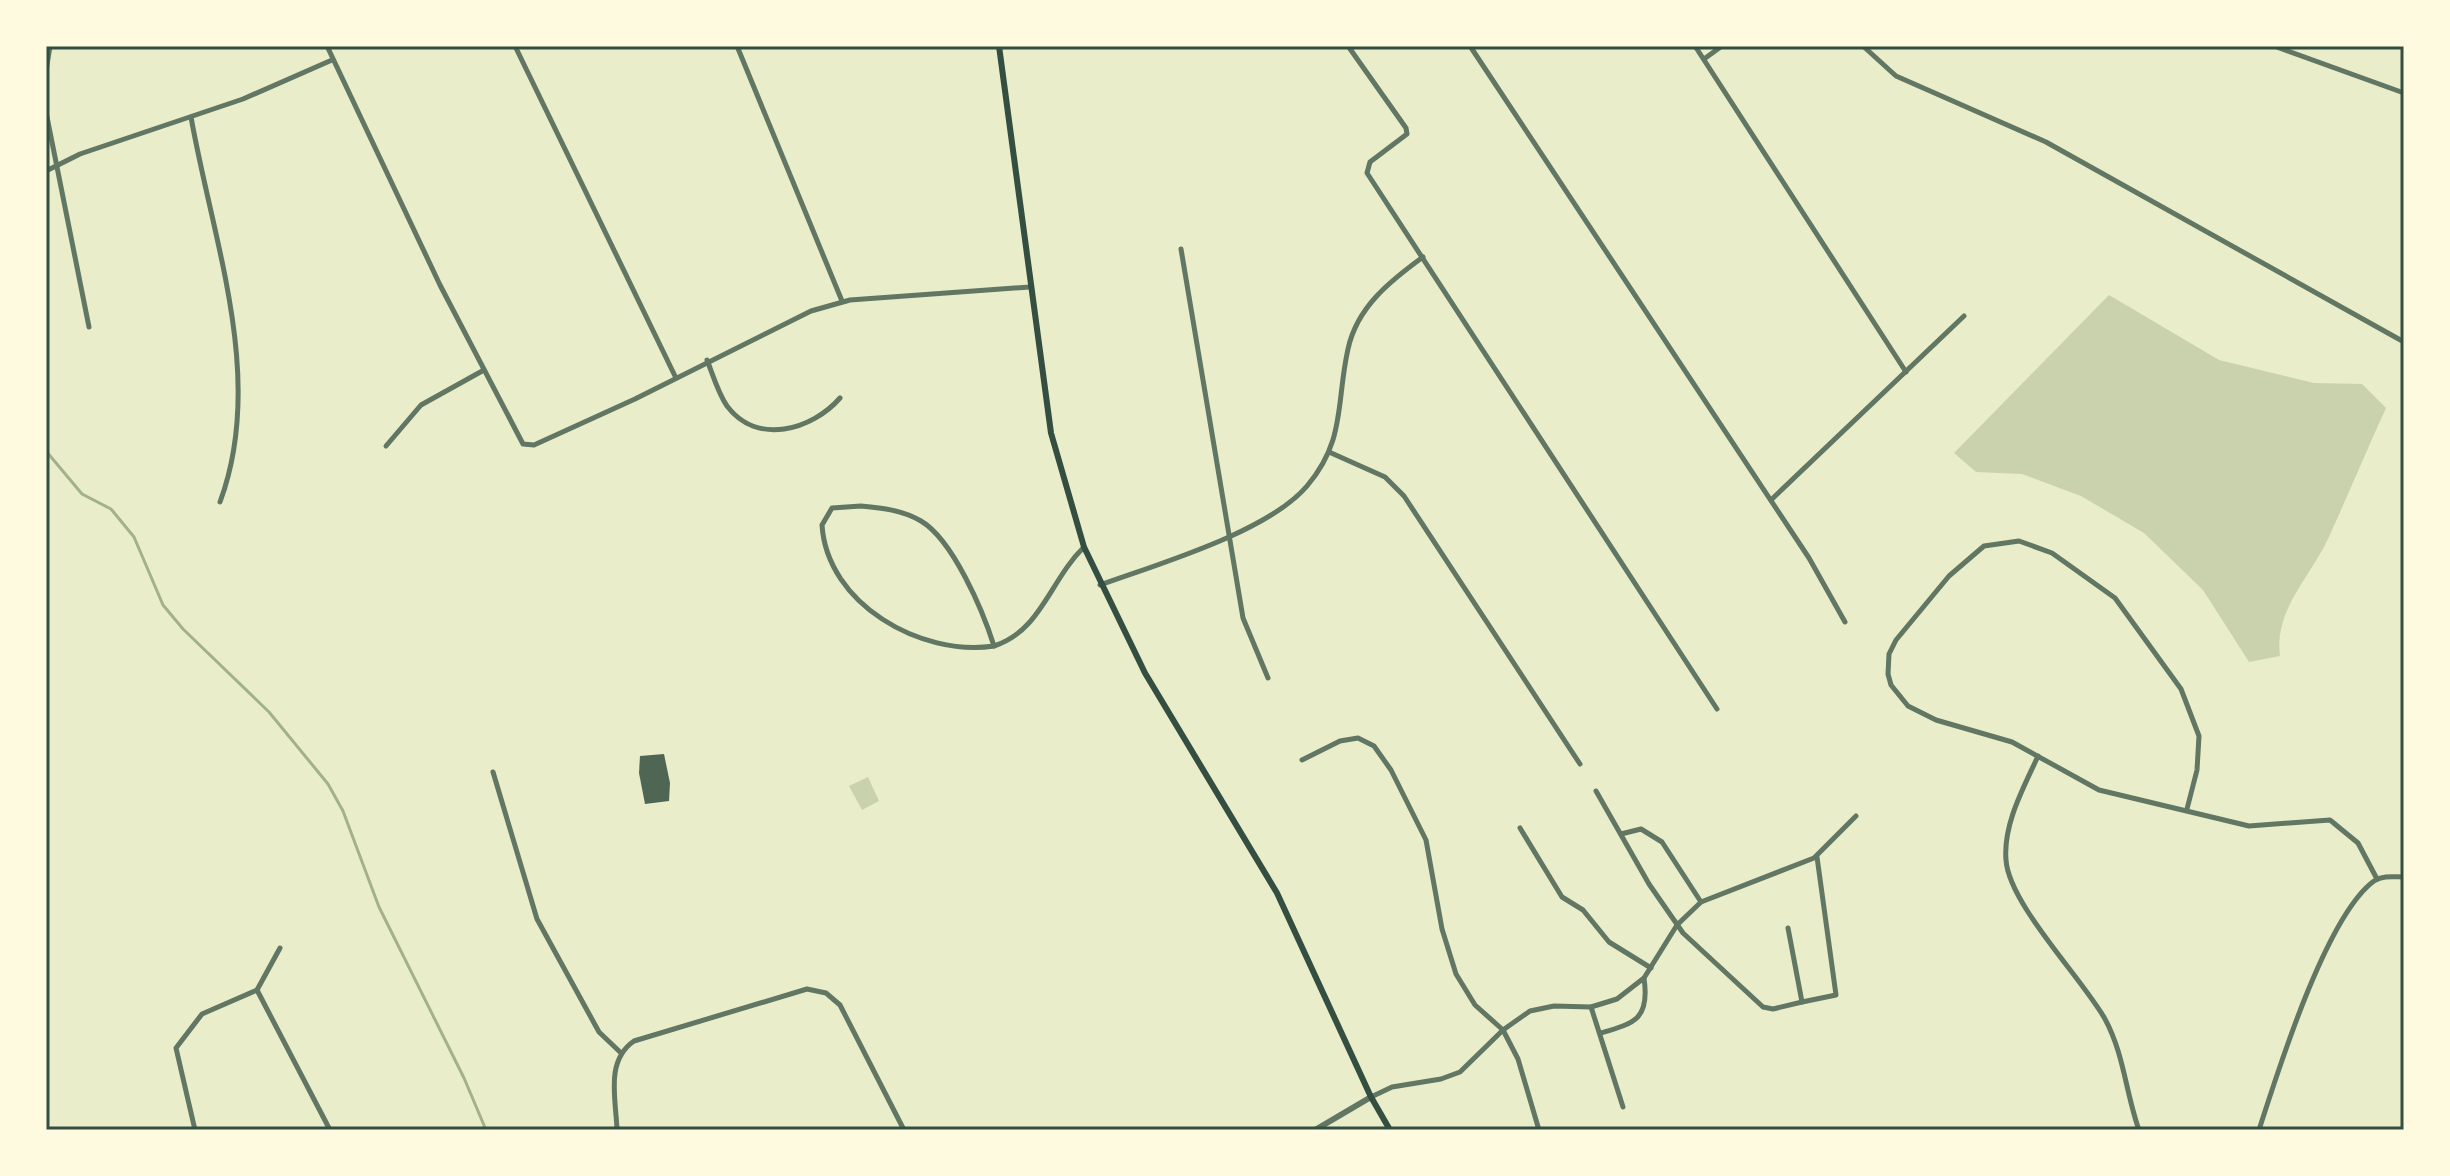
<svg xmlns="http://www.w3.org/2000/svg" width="2450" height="1176" font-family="Jost,sans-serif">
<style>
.green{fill:#cad2ad}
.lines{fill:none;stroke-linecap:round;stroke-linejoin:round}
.stream{stroke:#a3b18a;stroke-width:3}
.building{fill:#4f6655}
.minor{stroke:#617663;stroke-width:5}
.tertiary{stroke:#617663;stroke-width:6}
.secondary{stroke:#344e41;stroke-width:6}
.neatline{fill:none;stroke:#344e41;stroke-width:3}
</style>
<rect width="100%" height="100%" fill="#e9edc9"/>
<!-- green -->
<g class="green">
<path d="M2109 295 2219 360 2314 383 2362 384 2386 408C2366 452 2348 495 2328 539 2309 579 2274 610 2280 656L2249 662 2203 590 2144 533 2081 496 2022 474 1976 472 1954 453Z"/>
<path d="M868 777 879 801 862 810 849 786Z"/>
</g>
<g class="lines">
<!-- stream -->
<path class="stream" d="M46 451 82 494 111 509 134 537 163 605 183 629 269 712 328 784 343 811 379 907 464 1078 486 1130"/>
</g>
<!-- building -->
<path class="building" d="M664 754 670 783 669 801 645 804 639 773 640 756Z"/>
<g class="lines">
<!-- minor -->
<g class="minor">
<path d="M327 46 440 285 523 444 534 445 635 399 811 311 850 300 1030 287"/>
<path d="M515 46 675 376"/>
<path d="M737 46 842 301"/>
<path d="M1348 46 1406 128 1407 134 1370 162 1367 173 1717 709"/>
<path d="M1470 46 1809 558 1845 622"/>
<path d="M1695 46 1906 372"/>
<path d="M1863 46 1896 76 2046 142 2404 342"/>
<path d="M2274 46 2404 93"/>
<path d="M1704 59 1722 46"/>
<path d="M46 71 50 46"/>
<path d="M46 112 89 327"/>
<path d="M191 117C213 242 266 378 220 502"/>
<path d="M46 171 80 154 243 99 332 60"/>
<path d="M1181 249 1243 618 1268 678"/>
<path d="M707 360C713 375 718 393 727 406 757 446 812 430 840 398"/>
<path d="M386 446 421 405 484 370"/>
<path d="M1329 452 1385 477 1404 496 1580 764"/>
<path d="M1771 500 1964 316"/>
<path d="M861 506C882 508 902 510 921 521 953 540 983 611 994 646 921 657 827 604 822 525L832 508Z"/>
<path d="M1100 585C1158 564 1268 532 1307 486 1346 440 1336 402 1348 349 1357 307 1390 281 1423 257"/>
<path d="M994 646C1041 631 1050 580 1084 547"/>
<path d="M2038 756C2024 787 2003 824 2006 860 2009 904 2081 977 2105 1019 2124 1054 2126 1094 2139 1130"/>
<path d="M1302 760 1340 741 1358 738 1374 746 1391 770 1426 840 1442 929 1456 974 1475 1005 1503 1030 1518 1059 1539 1130"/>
<path d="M493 772 537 919 599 1032 620 1052"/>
<path d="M1596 791 1649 884 1683 933 1763 1007 1773 1009 1802 1002 1788 928"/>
<path d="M2187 809 2197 770 2199 736 2181 689 2115 598 2052 553 2019 541 1984 546 1949 576 1896 640 1889 654 1888 674 1891 685 1908 706 1936 720 2012 742 2099 790 2249 826 2330 820 2358 843 2377 879"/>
<path d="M1520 828 1562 897 1583 910 1609 942 1651 968"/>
<path d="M1621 834 1641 829 1662 842 1701 902"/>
<path d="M257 990 280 948"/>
<path d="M1802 1002 1836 995 1817 857"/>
<path d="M1591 1007 1623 1107"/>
<path d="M1601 1033C1635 1023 1650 1019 1644 978"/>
<path d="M1371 1097 1392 1087 1441 1079 1460 1072 1503 1030 1530 1011 1554 1006 1591 1007 1617 999 1644 978 1677 925 1701 902 1814 858 1856 816"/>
<path d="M195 1130 176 1048 202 1014 257 990 330 1130"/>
<path d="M617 1130C616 1099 605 1061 634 1041L807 989 826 993 840 1005 904 1130"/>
<path d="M2259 1130C2278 1071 2326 916 2374 881 2383 875 2394 877 2404 877"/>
</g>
<!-- tertiary -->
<path class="tertiary" d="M1315 1130 1371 1097"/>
<!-- secondary -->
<path class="secondary" d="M999 46 1051 433 1084 547 1145 673 1277 893 1371 1097 1390 1130"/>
</g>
<!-- border -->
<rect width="2450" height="1176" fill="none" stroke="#fefae0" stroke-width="96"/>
<rect x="48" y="48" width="2354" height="1080" class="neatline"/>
</svg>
